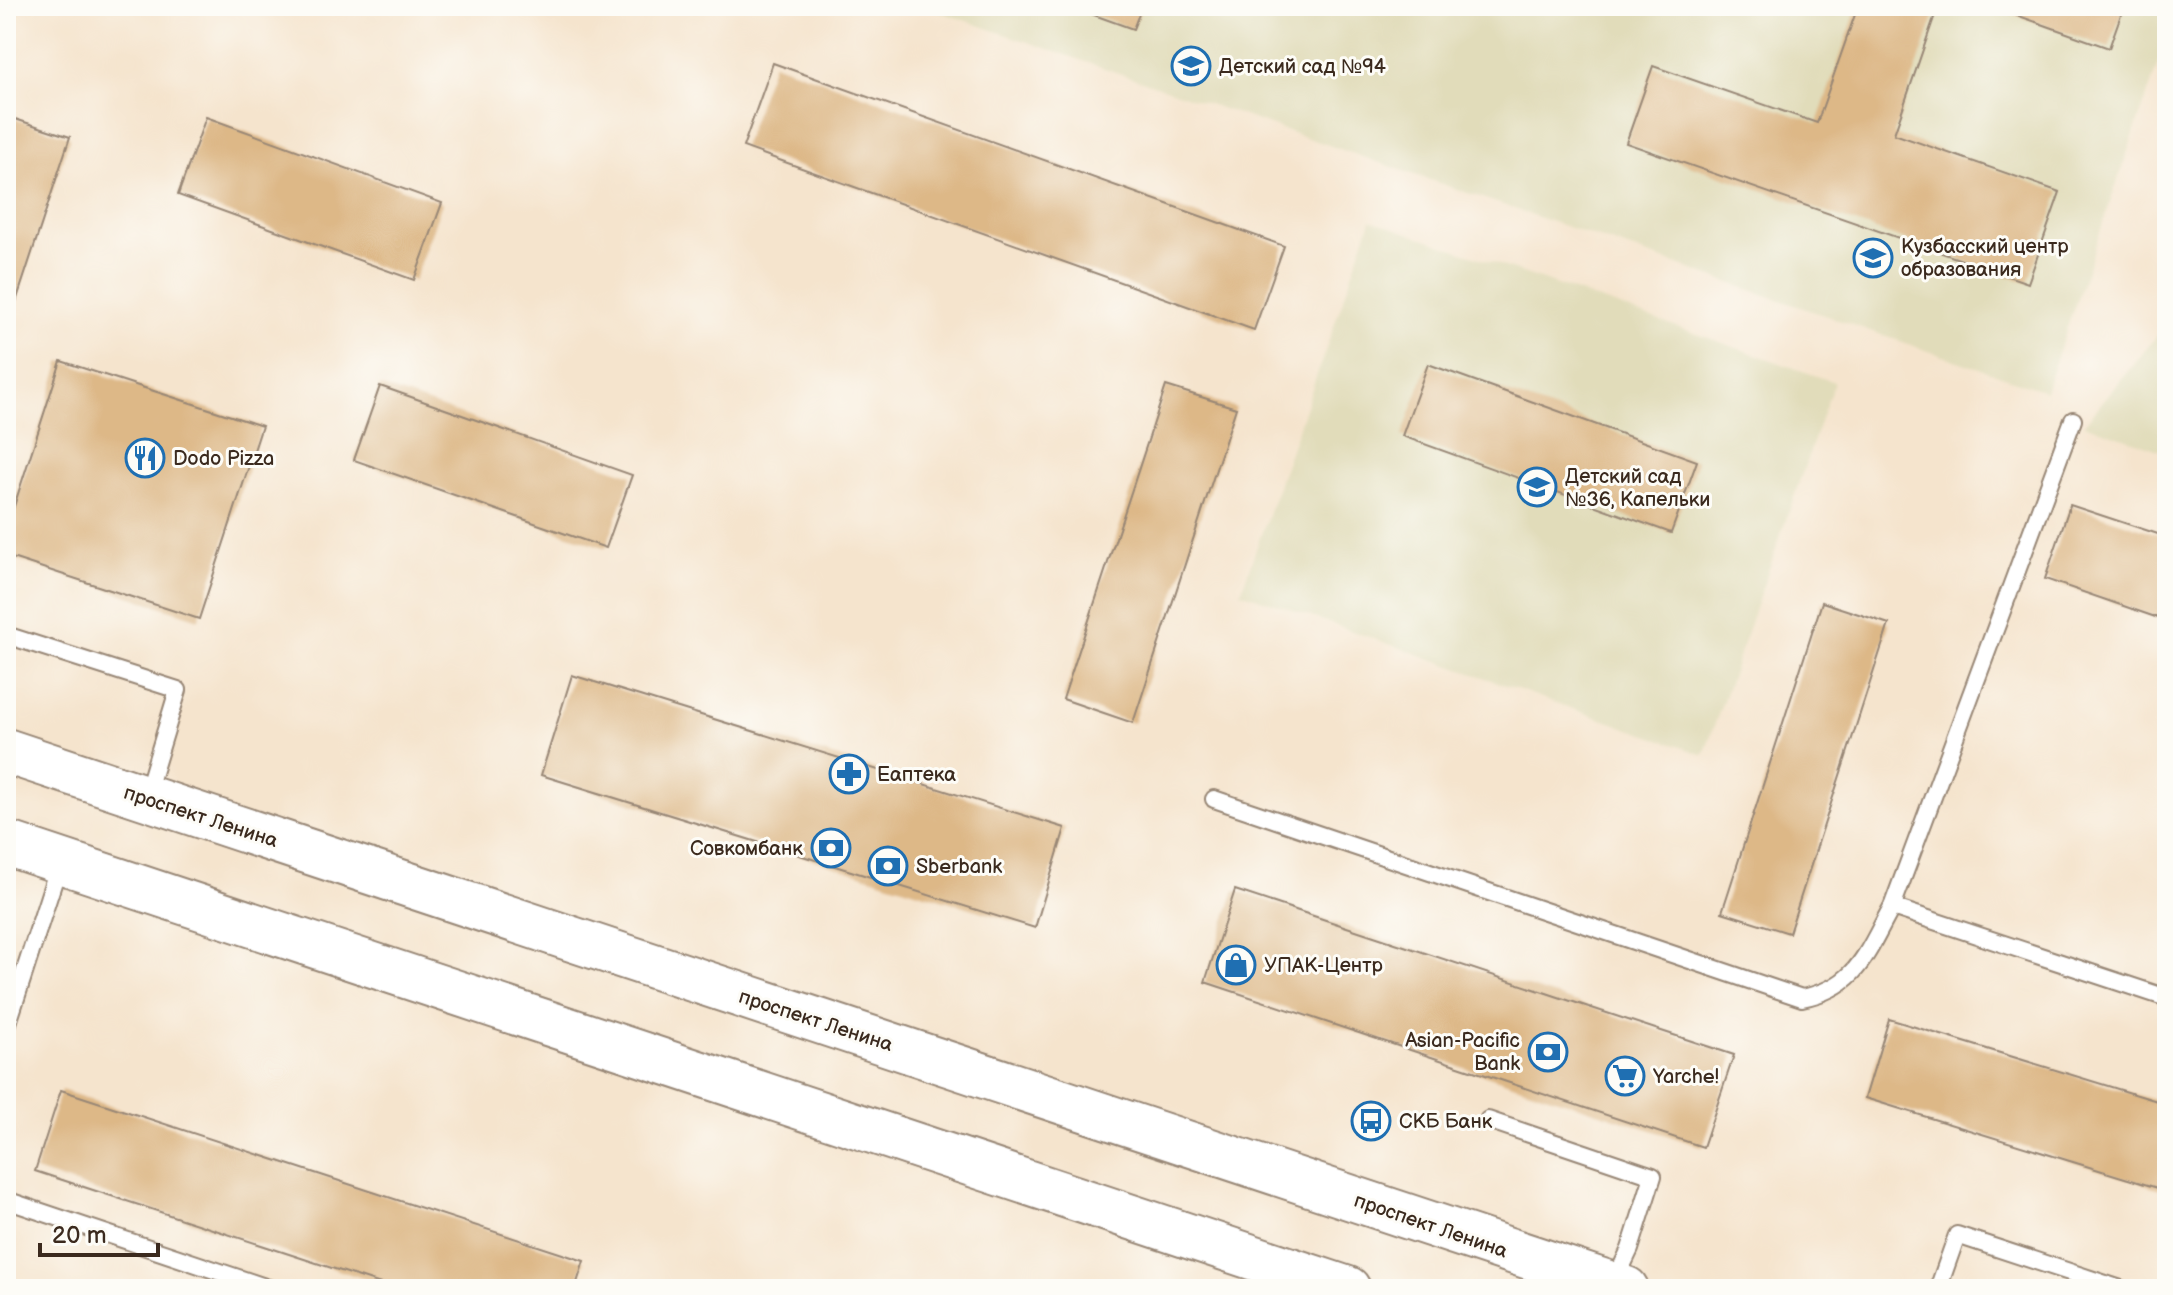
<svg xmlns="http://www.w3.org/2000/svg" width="2173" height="1295" font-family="'Balsamiq Sans',sans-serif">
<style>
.built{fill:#e1dcba}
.building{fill:#ddb887}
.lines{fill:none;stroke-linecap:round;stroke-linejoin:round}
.lane-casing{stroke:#988776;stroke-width:20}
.secondary-casing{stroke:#988776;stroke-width:48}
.lane{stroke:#fff;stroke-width:16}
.secondary{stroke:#fff;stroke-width:44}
.labels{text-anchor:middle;stroke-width:6;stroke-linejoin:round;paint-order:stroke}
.poi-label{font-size:20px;fill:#3b2a1e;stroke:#fdfcf7;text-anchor:start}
.street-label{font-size:20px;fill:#3b2a1e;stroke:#fdfcf7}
</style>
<rect width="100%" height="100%" fill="#fdfcf7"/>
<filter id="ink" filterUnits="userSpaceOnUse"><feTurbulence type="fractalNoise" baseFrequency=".0125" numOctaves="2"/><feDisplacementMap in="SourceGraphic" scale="16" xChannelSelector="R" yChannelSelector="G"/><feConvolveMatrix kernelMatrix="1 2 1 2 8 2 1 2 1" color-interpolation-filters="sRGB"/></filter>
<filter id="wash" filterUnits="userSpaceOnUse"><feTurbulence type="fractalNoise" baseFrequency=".006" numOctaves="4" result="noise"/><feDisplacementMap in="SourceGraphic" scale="32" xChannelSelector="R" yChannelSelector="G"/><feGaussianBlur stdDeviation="1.8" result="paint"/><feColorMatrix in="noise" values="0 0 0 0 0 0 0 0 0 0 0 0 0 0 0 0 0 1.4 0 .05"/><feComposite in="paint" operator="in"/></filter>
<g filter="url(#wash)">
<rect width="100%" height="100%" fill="#f5e4cd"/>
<!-- built -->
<g class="built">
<path d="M923 6H2167V38L2045 391Z"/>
<path d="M1371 220 1834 382 1704 755 1241 592Z"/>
<path d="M2167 324V453L2084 424Z"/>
</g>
<g id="blocks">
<!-- building -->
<g class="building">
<path d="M1069 6H1142L1133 29Z"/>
<path d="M1858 6H1938L1894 134 2060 192 2028 283 1626 143 1653 66 1817 123Z"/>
<path d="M1991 6H2124L2109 48Z"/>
<path d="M773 63 1284 246 1254 330 743 147Z"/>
<path d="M6 116 70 137 7 329H6Z"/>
<path d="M206 117 442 203 414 280 178 195Z"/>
<path d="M61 361 262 426 199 619 6 556V531Z"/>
<path d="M1428 364 1697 461 1671 533 1402 436Z"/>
<path d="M380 386 632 475 606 548 354 460Z"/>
<path d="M1166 386 1236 408 1133 723 1063 699Z"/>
<path d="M2070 505 2167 537V621L2045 579Z"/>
<path d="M1822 602 1889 624 1789 933 1722 912Z"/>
<path d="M572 675 1065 828 1035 928 541 775Z"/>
<path d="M1235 890 1734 1055 1703 1147 1205 982Z"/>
<path d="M1889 1019 2167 1104V1191L1865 1098Z"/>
<path d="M61 1090 584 1261 575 1289H396L35 1171Z"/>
</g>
</g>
</g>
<g filter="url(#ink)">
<use href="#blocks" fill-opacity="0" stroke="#988776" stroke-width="2"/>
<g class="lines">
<!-- lane casing -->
<g class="lane-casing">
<g id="lane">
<path d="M6 635 178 690 146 796"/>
<path d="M1214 799 1802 998C1858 987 1866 953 1892 907L2073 420"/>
<path d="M1892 907 2167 998"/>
<path d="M6 1029 60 862"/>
<path d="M1488 1120 1653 1176 1630 1249 1614 1283"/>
<path d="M6 1200 271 1289"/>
<path d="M1938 1289 1957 1235 2121 1289"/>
</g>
</g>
<!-- secondary casing -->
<g class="secondary-casing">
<g id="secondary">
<path d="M6 751 1626 1289"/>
<path d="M6 843 1348 1289"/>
</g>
</g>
<!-- lane -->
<use href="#lane" class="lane"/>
<!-- secondary -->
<use href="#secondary" class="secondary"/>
</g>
</g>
<!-- icons -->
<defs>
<g id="school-ring" transform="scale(2)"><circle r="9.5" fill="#fdfcf7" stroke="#1f6fb2" stroke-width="1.5"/><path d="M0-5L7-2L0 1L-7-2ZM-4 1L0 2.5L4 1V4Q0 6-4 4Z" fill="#1f6fb2"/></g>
<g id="restaurant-ring" transform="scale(2)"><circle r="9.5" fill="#fdfcf7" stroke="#1f6fb2" stroke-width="1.5"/><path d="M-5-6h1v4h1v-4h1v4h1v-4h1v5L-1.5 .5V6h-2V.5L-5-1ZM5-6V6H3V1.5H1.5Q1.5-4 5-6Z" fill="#1f6fb2"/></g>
<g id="pharmacy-ring" transform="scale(2)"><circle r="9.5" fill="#fdfcf7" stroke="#1f6fb2" stroke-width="1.5"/><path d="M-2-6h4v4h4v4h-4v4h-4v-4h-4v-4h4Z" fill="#1f6fb2"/></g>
<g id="bank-ring" transform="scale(2)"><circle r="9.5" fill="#fdfcf7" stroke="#1f6fb2" stroke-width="1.5"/><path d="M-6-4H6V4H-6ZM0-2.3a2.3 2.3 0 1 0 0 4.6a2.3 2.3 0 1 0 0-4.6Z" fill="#1f6fb2"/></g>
<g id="shop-ring" transform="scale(2)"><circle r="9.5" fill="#fdfcf7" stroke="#1f6fb2" stroke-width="1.5"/><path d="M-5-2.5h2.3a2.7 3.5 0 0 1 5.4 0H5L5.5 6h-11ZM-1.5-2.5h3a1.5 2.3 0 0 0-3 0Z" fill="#1f6fb2"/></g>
<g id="supermarket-ring" transform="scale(2)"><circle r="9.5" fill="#fdfcf7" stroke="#1f6fb2" stroke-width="1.5"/><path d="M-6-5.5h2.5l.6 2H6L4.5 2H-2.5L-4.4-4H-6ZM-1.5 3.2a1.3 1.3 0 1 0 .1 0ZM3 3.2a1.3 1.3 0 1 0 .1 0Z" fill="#1f6fb2"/></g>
<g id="bus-ring" transform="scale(2)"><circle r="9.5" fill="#fdfcf7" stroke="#1f6fb2" stroke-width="1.5"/><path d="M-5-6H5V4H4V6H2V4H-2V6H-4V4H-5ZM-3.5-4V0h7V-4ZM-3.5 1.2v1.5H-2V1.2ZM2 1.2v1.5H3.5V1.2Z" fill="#1f6fb2"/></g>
</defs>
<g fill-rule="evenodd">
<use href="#school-ring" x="1191" y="66"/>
<use href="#school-ring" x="1873" y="258"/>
<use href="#restaurant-ring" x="145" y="458"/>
<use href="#school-ring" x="1537" y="487"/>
<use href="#pharmacy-ring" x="849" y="774"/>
<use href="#bank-ring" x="831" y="848"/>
<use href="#bank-ring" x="888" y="866"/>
<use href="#shop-ring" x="1236" y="965"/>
<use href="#bank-ring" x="1548" y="1052"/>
<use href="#supermarket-ring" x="1625" y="1076"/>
<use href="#bus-ring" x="1371" y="1121"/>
</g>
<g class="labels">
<!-- poi labels -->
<g class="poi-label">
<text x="1219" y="73">Детский сад №94</text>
<text x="1901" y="253">Кузбасский центр<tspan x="1901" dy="23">образования</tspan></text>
<text x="173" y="465">Dodo Pizza</text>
<text x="1565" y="483">Детский сад<tspan x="1565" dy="23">№36, Капельки</tspan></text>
<text x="877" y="781">Еаптека</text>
<text x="803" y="855" text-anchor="end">Совкомбанк</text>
<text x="916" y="873">Sberbank</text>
<text x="1264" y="972">УПАК-Центр</text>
<text x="1520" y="1047" text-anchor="end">Asian-Pacific<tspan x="1520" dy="23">Bank</tspan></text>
<text x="1653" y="1083">Yarche!</text>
<text x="1399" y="1128">СКБ Банк</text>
</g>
<!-- street labels -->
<g class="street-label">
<text transform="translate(201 816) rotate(18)" y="7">проспект Ленина</text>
<text transform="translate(816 1020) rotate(18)" y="7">проспект Ленина</text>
<text transform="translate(1431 1225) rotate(19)" y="7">проспект Ленина</text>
</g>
</g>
<!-- margin -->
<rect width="2173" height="1295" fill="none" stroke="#fdfcf7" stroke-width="32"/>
<!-- scale -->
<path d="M40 1243v12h118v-12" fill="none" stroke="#3b2a1e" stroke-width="4"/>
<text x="52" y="1243" font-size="24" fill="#3b2a1e" stroke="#fdfcf7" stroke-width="6" paint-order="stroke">20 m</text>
</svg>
